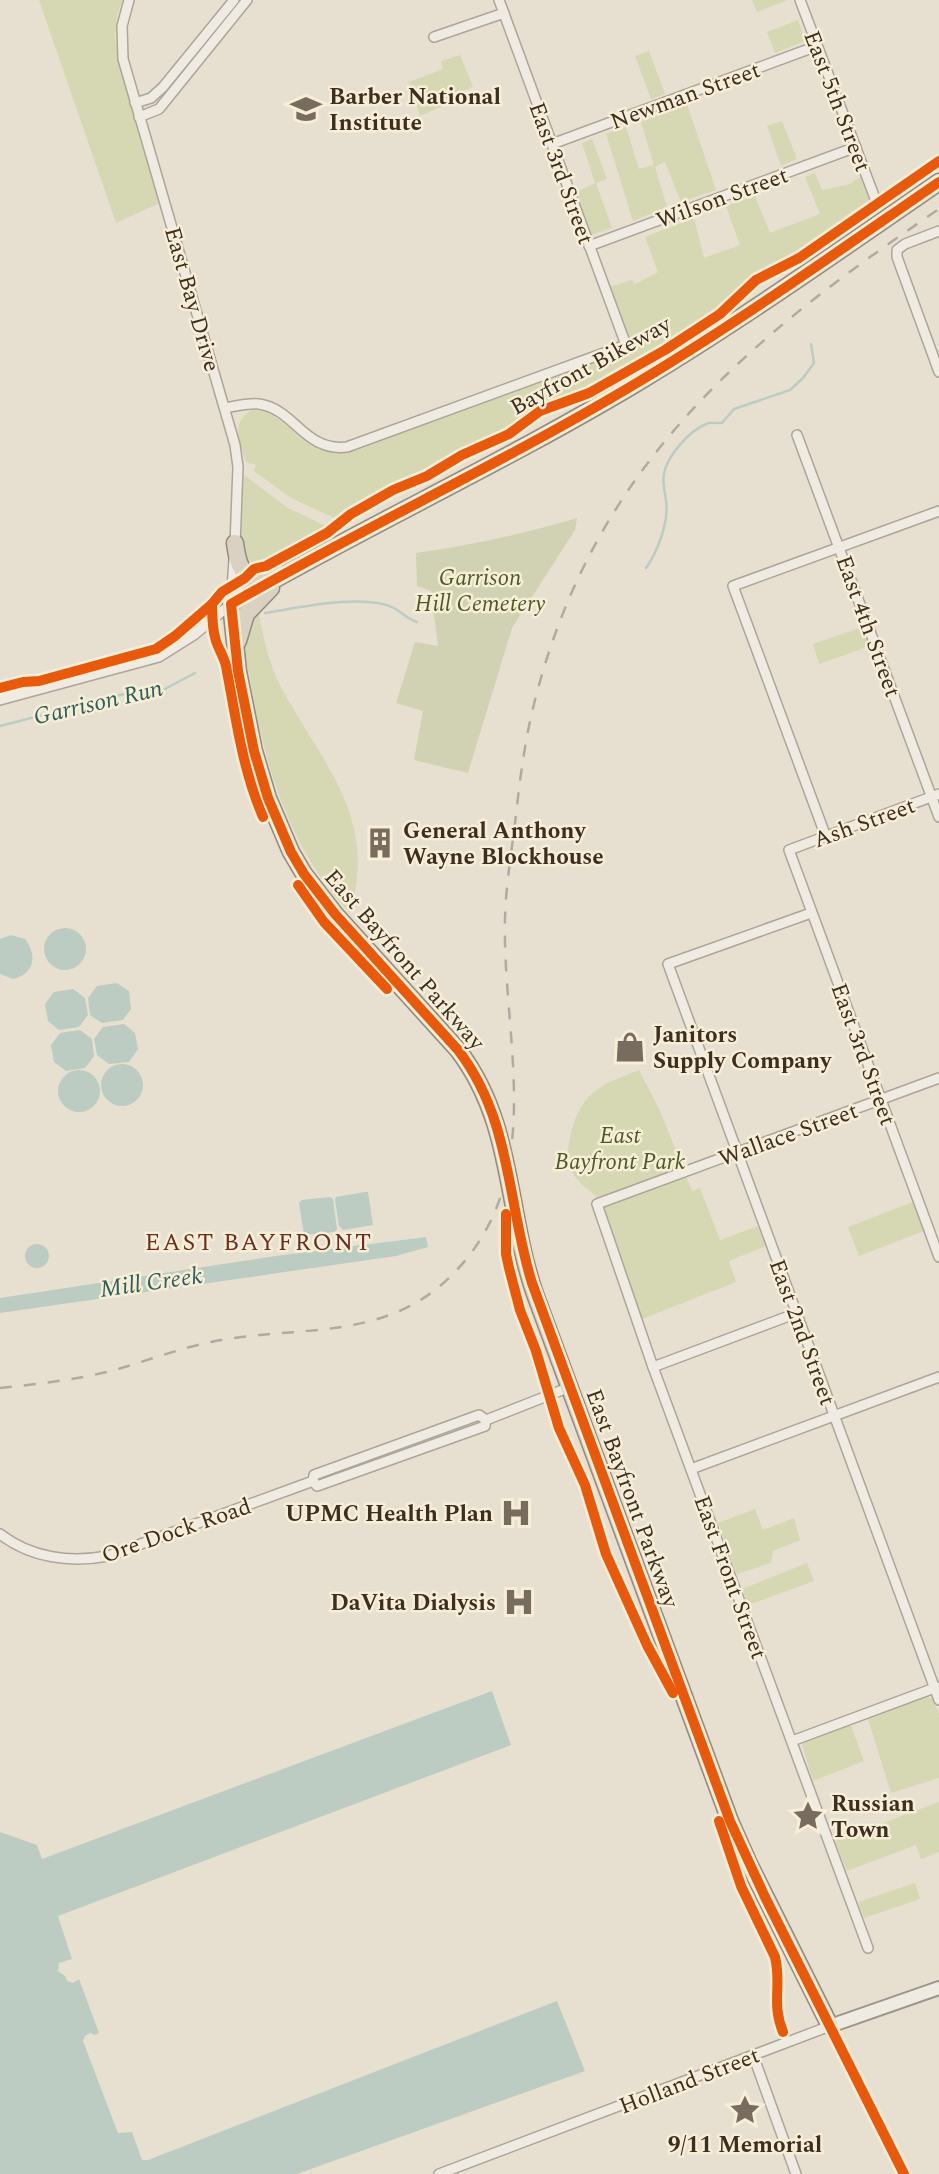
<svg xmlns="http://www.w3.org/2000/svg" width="939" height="2174" font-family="Spectral,serif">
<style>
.green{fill:#d6d7b3}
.cemetery{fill:#d1d1b3}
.water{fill:#bcccc2}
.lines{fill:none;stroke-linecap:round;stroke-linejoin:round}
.stream{stroke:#bcccc2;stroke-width:2.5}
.street-casing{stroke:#ada599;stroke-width:12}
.secondary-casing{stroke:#9c958a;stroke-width:16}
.highway-casing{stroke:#928b80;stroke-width:19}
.street{stroke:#efebe3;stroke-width:9}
.secondary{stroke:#efebe3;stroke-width:12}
.highway{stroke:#dad1c2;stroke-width:16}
.rail{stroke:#afaaa2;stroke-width:2.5;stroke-dasharray:12 12;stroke-linecap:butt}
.cycleway-casing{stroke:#f7eed8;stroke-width:15}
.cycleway{stroke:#e8590c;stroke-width:10}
.labels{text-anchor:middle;stroke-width:5;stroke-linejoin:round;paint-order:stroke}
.street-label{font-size:23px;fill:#3d2e20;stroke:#f7eed8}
.poi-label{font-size:23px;font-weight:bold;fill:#3d2e20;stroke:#f7eed8;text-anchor:start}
.park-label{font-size:23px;font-style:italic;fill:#4d5a26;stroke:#f7eed8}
.water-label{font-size:24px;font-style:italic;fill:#2f5d5a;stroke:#f7eed8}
.neighbourhood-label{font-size:24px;letter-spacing:2px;fill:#6b2e1e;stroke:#f7eed8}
</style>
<rect width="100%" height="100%" fill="#e7e0d1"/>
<!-- green -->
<g class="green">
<path d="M39 0H123L117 15 115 37 120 67 160 203 116 223Z"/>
<path d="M752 0H788L757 12Z"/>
<path d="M798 20 805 41 775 53 767 32Z"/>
<path d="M649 51 665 94 651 99 635 56Z"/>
<path d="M460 55 473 87 460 92 462 98 420 116 409 82 443 69 441 61Z"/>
<path d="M687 104 716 190 681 202 665 162 655 167 667 207 633 221 606 134 626 127 639 169 654 165 641 122Z"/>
<path d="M782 121 797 159 781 166 767 126Z"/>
<path d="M592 139 607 179 596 183 612 228 591 235 575 193 595 183 582 143Z"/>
<path d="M815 173 822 190 850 184 861 176 871 204 803 254 754 279 724 308 652 356 587 392 549 403 532 412 504 434 456 456 434 471 414 478 377 497 339 520 291 498 254 471 256 465 246 462C239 442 230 422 252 410 279 409 293 438 317 449 325 453 335 452 344 453L633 347 609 287 632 280 635 284 658 272 645 237 694 218 704 258 740 245 726 206 755 196 770 233 820 214 805 177Z"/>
<path d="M244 475 288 508 330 528 266 564 252 566 250 569 240 546Z"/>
<path d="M257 606C263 635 268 663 282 689 324 766 378 817 350 913 290 850 265 767 251 684 249 671 242 647 244 636 245 627 253 615 257 606Z"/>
<path d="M863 627 870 646 819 664 813 644Z"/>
<path d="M639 1070 661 1113 692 1191 700 1188 720 1240 758 1226 766 1246 729 1261 736 1282 642 1319 604 1216C604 1195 585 1192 574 1175 567 1163 567 1151 570 1138 580 1092 598 1086 639 1070Z"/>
<path d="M913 1202 924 1231 859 1256 848 1227Z"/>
<path d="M755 1509 763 1530 794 1518 800 1540 773 1551 771 1563 737 1574 718 1523Z"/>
<path d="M807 1563 814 1581 748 1605 742 1589Z"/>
<path d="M926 1697 933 1699 939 1714V1778L891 1793 868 1719Z"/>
<path d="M851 1725 864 1761 813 1781 802 1745 806 1741Z"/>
<path d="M939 1802V1852L921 1859 916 1845 847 1871 835 1841Z"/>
<path d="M915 1883 920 1899 864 1918 858 1902Z"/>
</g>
<!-- cemetery -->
<path class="cemetery" d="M577 518 575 530 512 628 468 773 414 760 423 711 396 703 415 642 438 646 431 591 417 586 416 553C471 545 524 534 577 518Z"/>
<!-- water -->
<g class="water">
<circle cx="65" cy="949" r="21"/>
<path d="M11 935 25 939C38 956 34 974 13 979L0 974V939Z"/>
<path d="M117 983 129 991 131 1009 123 1020 102 1023 90 1015 88 998 97 986Z"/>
<path d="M73 989 85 998 88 1015 79 1027 59 1030 48 1021 45 1004 54 992Z"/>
<path d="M124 1024 135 1033 138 1049 129 1062 109 1064 97 1055 94 1039 103 1027Z"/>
<path d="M80 1030 92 1039 94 1056 85 1068 66 1071 54 1062 51 1045 60 1033Z"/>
<circle cx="122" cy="1085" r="21"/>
<circle cx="79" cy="1091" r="21"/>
<path d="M365 1192H368L373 1225 343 1230 339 1226 335 1200 336 1197Z"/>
<path d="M330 1197 333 1199 337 1229 335 1232 304 1235 299 1203 302 1200Z"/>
<path d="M426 1237 428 1247 396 1256 0 1313V1298L276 1256Z"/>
<circle cx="37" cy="1256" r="12"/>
<path d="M492 1691 511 1745 58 1916 72 1959 59 1963 58 1971 65 1976 67 1981 73 1983 79 1979 99 2033 95 2035 90 2033 85 2036 83 2041 118 2133 132 2132 142 2160H148L557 2001 585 2071 297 2174H0V1832L37 1845 42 1859Z"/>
</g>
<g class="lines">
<!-- stream -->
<g class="stream">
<path d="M646 568C658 551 669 522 666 501 665 492 662 483 664 474 667 456 689 431 706 424 710 422 717 423 722 423L734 409 790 390 803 378 814 363 811 344"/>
<path d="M265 613C297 608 365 593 394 608 403 613 407 619 417 622"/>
<path d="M0 726 136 691 163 690 195 673"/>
</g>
<!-- street casing -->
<g class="street-casing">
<g id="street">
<path d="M129 0 122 26 123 59 235 445 238 467 235 545"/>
<path d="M800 0 876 201"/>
<path d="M434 37 504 13"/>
<path d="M135 103 151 98 163 87 234 0"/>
<path d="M139 117 159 109 247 0"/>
<path d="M552 144 817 46"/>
<path d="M939 231 905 244 897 250V257L939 372"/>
<path d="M589 246 856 147"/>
<path d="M225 408C236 406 248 403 259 404 295 409 304 452 347 447L626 345 499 0"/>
<path d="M797 435 939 817"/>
<path d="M0 700 159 657 194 635 231 604 234 559"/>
<path d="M939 794 789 850 939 1257"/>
<path d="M826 837 733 586 939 511"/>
<path d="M811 913 668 964 939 1700"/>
<path d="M653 1367 797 1313"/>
<path d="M486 1420 570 1387"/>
<path d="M691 1469 939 1377"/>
<path d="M313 1481 317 1486 485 1426 486 1420"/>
<path d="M0 1534C31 1558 70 1563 108 1556L305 1484 313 1481 314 1475 479 1415 486 1420"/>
<path d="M792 1741 937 1687"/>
<path d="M868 1948 653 1367 597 1204 939 1078"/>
<path d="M753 2055 796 2174"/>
<path d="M439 2174 830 2026"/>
</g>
</g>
<!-- secondary casing -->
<g class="secondary-casing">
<path id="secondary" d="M830 2026 939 1988"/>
</g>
<!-- highway casing -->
<g class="highway-casing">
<g id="highway">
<path d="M235 543C239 573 245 583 277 572"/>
<path d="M238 641 246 614 271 588"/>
<path d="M830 2026 749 1864 730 1821 535 1294C506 1211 514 1123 458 1050L335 914 304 874 291 852 268 798 254 751 238 671 231 604C366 526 507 461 640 381 743 319 840 250 939 182"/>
</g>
</g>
<!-- street -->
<use href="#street" class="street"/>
<!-- secondary -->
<use href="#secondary" class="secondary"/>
<!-- highway -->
<use href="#highway" class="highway"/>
<!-- rail -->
<path class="rail" d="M0 1388C37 1384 75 1380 111 1371 144 1362 177 1349 211 1342 297 1324 385 1344 454 1273 549 1175 502 1039 505 918 506 883 512 849 516 815 520 778 525 740 534 704 593 466 746 340 939 209"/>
<!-- cycleway casing -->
<g class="cycleway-casing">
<g id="cycleway">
<path d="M212 604C212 616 212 629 216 641 219 650 224 657 226 666 236 718 242 768 263 817"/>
<path d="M0 688 23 682 39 681 156 649 175 636 212 604 222 592 245 578 254 569 266 566 327 533 351 514 393 490 427 476 462 455 509 434 540 411 589 393 665 350 720 314 756 280 799 258 939 161"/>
<path d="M298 885 324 922 387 989"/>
<path d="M506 1214V1254L509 1268 520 1310 536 1351 559 1428 585 1485 606 1554 647 1645 673 1693"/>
<path d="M719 1821 741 1886 775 1957C782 1985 771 2003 783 2032"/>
<path d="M904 2174 765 1897 730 1821 532 1283C507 1203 512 1120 458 1050L335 914 304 874 291 852 268 798 254 751 238 671 231 604C366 526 507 461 640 381 743 319 840 250 939 182"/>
</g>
</g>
<!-- cycleway -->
<use href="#cycleway" class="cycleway"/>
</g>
<!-- icons -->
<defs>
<g id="university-bare" transform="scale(2.415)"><path d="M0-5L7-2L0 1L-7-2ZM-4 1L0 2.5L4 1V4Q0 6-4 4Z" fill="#786c5e" stroke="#f7eed8" stroke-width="2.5" paint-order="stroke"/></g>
<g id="building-bare" transform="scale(2.415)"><path d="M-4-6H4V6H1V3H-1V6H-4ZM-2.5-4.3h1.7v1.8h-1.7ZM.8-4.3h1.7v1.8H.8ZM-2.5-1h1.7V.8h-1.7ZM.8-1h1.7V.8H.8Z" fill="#786c5e" stroke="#f7eed8" stroke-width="2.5" paint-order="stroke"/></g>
<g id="shop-bare" transform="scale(2.415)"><path d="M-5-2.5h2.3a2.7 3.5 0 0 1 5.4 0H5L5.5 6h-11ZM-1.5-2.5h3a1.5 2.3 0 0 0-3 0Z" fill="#786c5e" stroke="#f7eed8" stroke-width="2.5" paint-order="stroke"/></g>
<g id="hospital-bare" transform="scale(2.415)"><path d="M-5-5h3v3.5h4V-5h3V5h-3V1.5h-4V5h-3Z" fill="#786c5e" stroke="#f7eed8" stroke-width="2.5" paint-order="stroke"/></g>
<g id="sight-bare" transform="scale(2.415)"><path d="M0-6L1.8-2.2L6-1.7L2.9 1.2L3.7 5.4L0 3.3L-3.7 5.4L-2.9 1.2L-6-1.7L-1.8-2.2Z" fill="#786c5e" stroke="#f7eed8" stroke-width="2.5" paint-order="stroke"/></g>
</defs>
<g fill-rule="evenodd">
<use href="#university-bare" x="306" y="109"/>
<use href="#building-bare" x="380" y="843"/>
<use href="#shop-bare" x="630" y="1047"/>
<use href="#hospital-bare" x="516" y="1513"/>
<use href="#hospital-bare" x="519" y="1602"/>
<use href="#sight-bare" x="808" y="1816"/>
<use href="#sight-bare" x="745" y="2110"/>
</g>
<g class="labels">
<!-- street labels -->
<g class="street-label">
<text transform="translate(685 95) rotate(-20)" y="8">Newman Street</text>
<text transform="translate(838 101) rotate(69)" y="8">East 5th Street</text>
<text transform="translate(562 173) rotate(70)" y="8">East 3rd Street</text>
<text transform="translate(722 197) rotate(-20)" y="8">Wilson Street</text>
<text transform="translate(193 299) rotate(74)" y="8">East Bay Drive</text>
<text transform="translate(590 365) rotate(-29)" y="8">Bayfront Bikeway</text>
<text transform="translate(869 626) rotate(70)" y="8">East 4th Street</text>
<text transform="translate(864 822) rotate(-20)" y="8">Ash Street</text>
<text transform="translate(405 959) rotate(49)" y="8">East Bayfront Parkway</text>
<text transform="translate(864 1054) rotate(70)" y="8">East 3rd Street</text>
<text transform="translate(788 1134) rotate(-20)" y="8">Wallace Street</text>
<text transform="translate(803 1332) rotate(70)" y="8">East 2nd Street</text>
<text transform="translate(633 1498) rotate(70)" y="8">East Bayfront Parkway</text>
<text transform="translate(176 1530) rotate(-19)" y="8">Ore Dock Road</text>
<text transform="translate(731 1577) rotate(70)" y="8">East Front Street</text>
<text transform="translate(689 2080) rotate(-21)" y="8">Holland Street</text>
</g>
<!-- poi labels -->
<g class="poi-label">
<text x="329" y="104">Barber National<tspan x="329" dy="26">Institute</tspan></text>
<text x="403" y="838">General Anthony<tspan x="403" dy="26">Wayne Blockhouse</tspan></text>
<text x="653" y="1042">Janitors<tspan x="653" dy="26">Supply Company</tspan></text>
<text x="493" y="1521" text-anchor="end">UPMC Health Plan</text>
<text x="496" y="1610" text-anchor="end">DaVita Dialysis</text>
<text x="831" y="1811">Russian<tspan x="831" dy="26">Town</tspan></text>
<text x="745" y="2152" text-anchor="middle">9/11 Memorial</text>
</g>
<!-- park labels -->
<g class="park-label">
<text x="480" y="585">Garrison<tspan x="480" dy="26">Hill Cemetery</tspan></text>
<text x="620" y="1143">East<tspan x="620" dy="26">Bayfront Park</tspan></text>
</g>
<!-- water labels -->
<g class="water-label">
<text transform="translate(98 702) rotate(-13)" y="8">Garrison Run</text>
<text transform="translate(151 1282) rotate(-8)" y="8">Mill Creek</text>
</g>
<!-- neighbourhood labels -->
<g class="neighbourhood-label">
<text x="259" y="1250">EAST BAYFRONT</text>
</g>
</g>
</svg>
